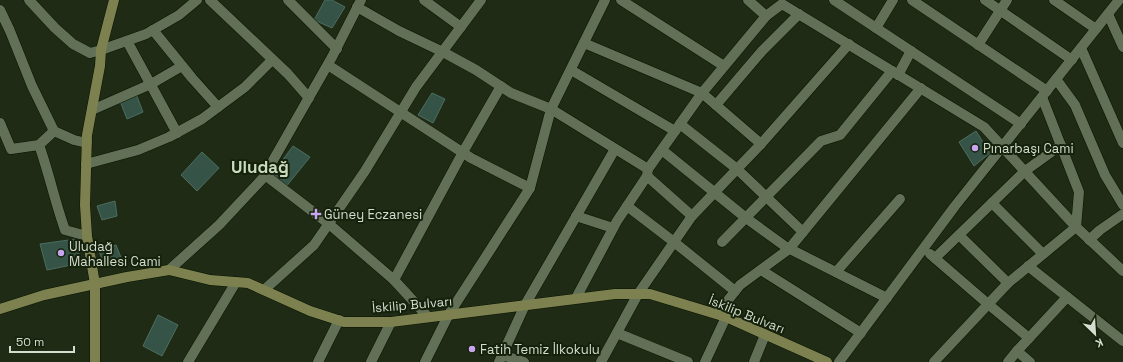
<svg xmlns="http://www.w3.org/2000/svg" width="1123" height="362" font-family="'Space Grotesk',sans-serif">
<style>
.building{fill:#355447;stroke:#4c6d5f}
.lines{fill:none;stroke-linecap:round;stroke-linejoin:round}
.minor-casing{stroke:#081401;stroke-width:11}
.secondary-casing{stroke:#081401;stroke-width:11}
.minor{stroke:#617056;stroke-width:10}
.secondary{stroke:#7d814f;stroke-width:10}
.poi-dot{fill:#c8a5ef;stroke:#15220b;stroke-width:1.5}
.labels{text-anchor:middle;stroke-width:4;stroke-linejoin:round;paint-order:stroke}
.poi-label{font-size:13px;fill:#d5ddcf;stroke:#15220b;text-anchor:start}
.street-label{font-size:13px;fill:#d5ddcf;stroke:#15220b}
.district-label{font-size:17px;font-weight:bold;fill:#c9dbbe;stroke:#15220b}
</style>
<rect width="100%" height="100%" fill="#1f2b15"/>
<!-- building -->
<g class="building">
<path d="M325 0H332L345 7 332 28 314 20Z"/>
<path d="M432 93 445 99 433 123 418 115Z"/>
<path d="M136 94 143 112 127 119 120 101Z"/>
<path d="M976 131 990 153 974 166 959 142Z"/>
<path d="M293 146 310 157 285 188 270 177Z"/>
<path d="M202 152 219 168 197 191 181 175Z"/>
<path d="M115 201 117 216 102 220 97 206Z"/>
<path d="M76 239 81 263 47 270 40 244Z"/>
<path d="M116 245 122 260 105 266 99 251Z"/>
<path d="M158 315 178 325 162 356 143 346Z"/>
</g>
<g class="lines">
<!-- minor casing -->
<g class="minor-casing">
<g id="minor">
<path d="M29 0 55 28 73 44 90 53 101 50 146 34 179 15 197 0"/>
<path d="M210 0 288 74 309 98"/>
<path d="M288 0 337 49"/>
<path d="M424 0 461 27"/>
<path d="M621 0 724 66"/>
<path d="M748 0 766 16 782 4 984 127 1076 227 1123 271"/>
<path d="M834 0 1021 124"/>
<path d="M912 0 1047 91"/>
<path d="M985 0 1072 60"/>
<path d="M1054 0 1096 29"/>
<path d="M357 7 399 31 443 52 476 70 511 93 551 109 648 169 702 93 761 144 849 44"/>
<path d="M0 10 10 31 32 86 54 131 74 140 87 143"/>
<path d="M1108 14 1123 47"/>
<path d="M876 28 893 0"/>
<path d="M153 30 192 78 218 107"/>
<path d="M127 41 177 133"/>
<path d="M584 43 702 93 766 16"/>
<path d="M978 45 1007 0"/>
<path d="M1081 48 1123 143"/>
<path d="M328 65 471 158 530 188 551 109 605 0"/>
<path d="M571 70 675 131"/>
<path d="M898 75 911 51"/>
<path d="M1056 79 1075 105 1105 175 1123 205"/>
<path d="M716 105 762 51 799 14"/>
<path d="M92 110 151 84 182 66"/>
<path d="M0 123 11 149 39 145 54 131"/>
<path d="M680 124 737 169 803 232"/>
<path d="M39 145C49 173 55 202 65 230L87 236"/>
<path d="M662 150 746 218 786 247 887 298"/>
<path d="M86 164 138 150 169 137 202 119 245 87 272 60"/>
<path d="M265 175 329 224 394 280 428 317"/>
<path d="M647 176 692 216"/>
<path d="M992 203 1043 254"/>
<path d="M627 206 674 242 735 291"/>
<path d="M576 216 613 228"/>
<path d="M959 235 1008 283"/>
<path d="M1089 240 1100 230 1123 214"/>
<path d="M722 242 821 141 840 135 892 71"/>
<path d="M930 254 988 304 1029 338"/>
<path d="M935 258 1025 171 1061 145"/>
<path d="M1028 266 1123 341"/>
<path d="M169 270 219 225 263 178 332 57 361 0"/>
<path d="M761 270 861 333"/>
<path d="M836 272 900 199"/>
<path d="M394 280 463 152 501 86"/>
<path d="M264 290 314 245 365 171 416 87 481 0"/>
<path d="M576 298 617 221 647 176 648 169"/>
<path d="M717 314 740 285 789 249 921 88"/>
<path d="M617 333 688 362"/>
<path d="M1017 351 1030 362"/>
<path d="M502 355 524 362"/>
<path d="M188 362 236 282"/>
<path d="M318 362 339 320"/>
<path d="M371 362 391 322"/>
<path d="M425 362 449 314 530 188"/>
<path d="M499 362 525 305 615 149"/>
<path d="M601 362 638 294 692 216 761 144"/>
<path d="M705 362 726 317"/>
<path d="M754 362 765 335"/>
<path d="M839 362 955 206 1119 0"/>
<path d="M934 362 1008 283 1076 227 1079 192 1042 97"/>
<path d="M1008 362 1017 351 1067 297"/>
</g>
</g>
<!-- secondary casing -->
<g class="secondary-casing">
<g id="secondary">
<path d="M0 309 44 295 127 277 169 270 210 280 248 283 310 311 344 322H391L615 294H650L726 317 827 362"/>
<path d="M95 362V284L87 236 85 205 87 135 100 66 101 50 114 0"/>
</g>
</g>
<!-- minor -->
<use href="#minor" class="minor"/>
<!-- secondary -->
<use href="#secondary" class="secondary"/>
</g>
<!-- markers -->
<g class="poi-dot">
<circle cx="975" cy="148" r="4"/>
<path d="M314 208h4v4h4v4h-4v4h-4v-4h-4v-4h4z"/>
<circle cx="61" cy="253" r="4"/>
<circle cx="472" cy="349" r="4"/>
</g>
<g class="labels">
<!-- poi labels -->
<g class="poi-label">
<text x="983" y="153">Pınarbaşı Cami</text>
<text x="324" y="219">Güney Eczanesi</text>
<text x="69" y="251">Uludağ<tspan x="69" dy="15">Mahallesi Cami</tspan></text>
<text x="480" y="354">Fatih Temiz İlkokulu</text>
</g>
<!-- street labels -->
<g class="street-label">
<text transform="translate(412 304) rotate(-5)" y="5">İskilip Bulvarı</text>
<text transform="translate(747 314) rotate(22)" y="5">İskilip Bulvarı</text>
</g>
<!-- district labels -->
<g class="district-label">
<text x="260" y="173">Uludağ</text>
</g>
</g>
<!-- north arrow -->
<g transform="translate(1095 334) rotate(155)" stroke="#15220b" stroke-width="3" paint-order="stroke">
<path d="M0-3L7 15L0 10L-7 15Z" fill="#d5ddcf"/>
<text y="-6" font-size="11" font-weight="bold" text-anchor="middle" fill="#d5ddcf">K</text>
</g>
<!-- scale -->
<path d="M10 346v6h64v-6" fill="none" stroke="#d5ddcf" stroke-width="2"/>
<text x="16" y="346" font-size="12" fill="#d5ddcf" stroke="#15220b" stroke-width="3" paint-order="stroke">50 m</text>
</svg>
